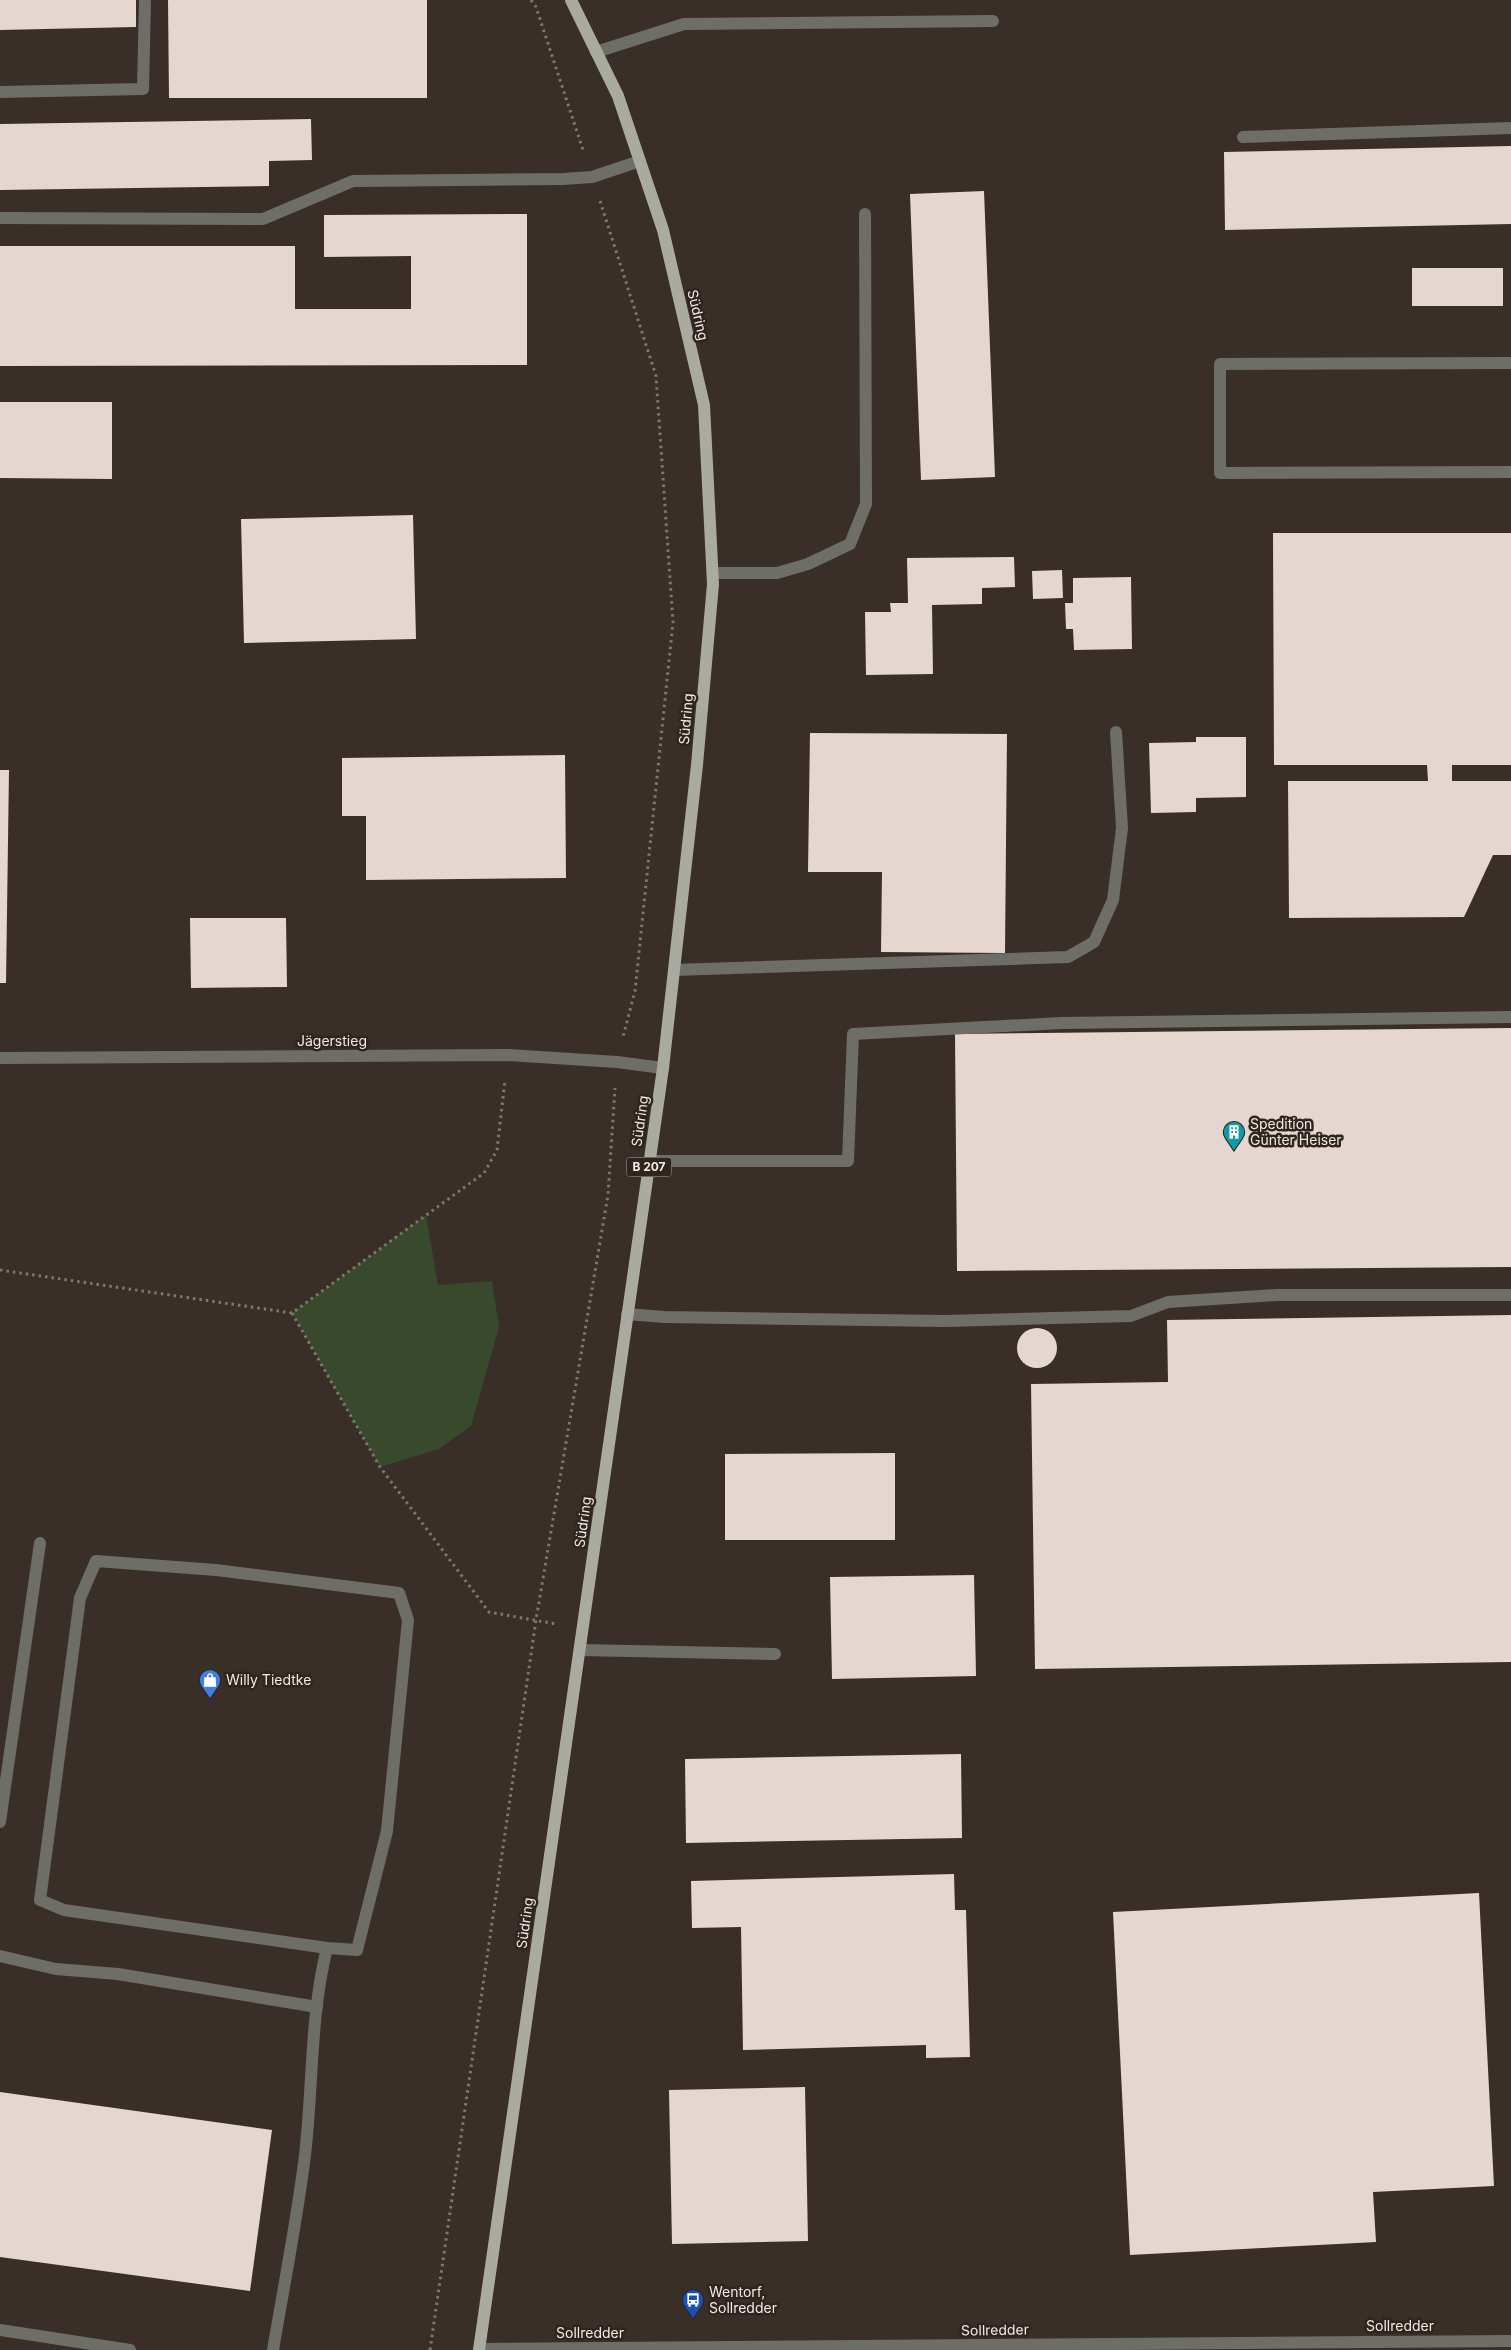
<svg xmlns="http://www.w3.org/2000/svg" width="1511" height="2350" font-family="Inter,sans-serif">
<style>
.green{fill:#39492b}
.building{fill:#e5d7cf}
.lines{fill:none;stroke-linecap:round;stroke-linejoin:round}
.path{stroke:#7f7771;stroke-width:3;stroke-dasharray:2.5 4;stroke-linecap:butt}
.service{stroke:#6e6e69;stroke-width:12}
.minor{stroke:#6e6e69;stroke-width:12}
.primary{stroke:#a9aba0;stroke-width:12}
.labels{text-anchor:middle;stroke-width:5;stroke-linejoin:round;paint-order:stroke}
.shield{fill:#2f251f;stroke:#b6aeaa;stroke-width:1}
.shield-label{font-size:12px;font-weight:bold;fill:#f0e9e5}
.street-label{font-size:14px;fill:#f0e9e5;stroke:#2f251f}
.poi-label{font-size:14px;fill:#f0e9e5;stroke:#2f251f;text-anchor:start}
</style>
<rect width="100%" height="100%" fill="#392f28"/>
<!-- green -->
<path class="green" d="M426 1215 438 1285 492 1281 499 1327 471 1426 439 1449 380 1467 292 1313Z"/>
<!-- building -->
<g class="building">
<path d="M0 0H136V27L0 30Z"/>
<path d="M168 0H427V98H169Z"/>
<path d="M311 119 312 160 269 161V186L0 190V124Z"/>
<path d="M1511 146V224L1225 230 1224 152Z"/>
<path d="M984 191 995 477 921 480 910 194Z"/>
<path d="M527 214V365L0 366V246H295V309H411V256L324 257V215Z"/>
<rect x="1412" y="268" width="91" height="38"/>
<path d="M0 402H112V479L0 478Z"/>
<path d="M413 515 416 639 244 643 241 519Z"/>
<path d="M1273 533H1511V765H1452V781H1511V855H1493L1464 917 1289 918 1288 781H1428L1427 765H1274Z"/>
<path d="M1014 557 1015 587 982 588V604L932 605 933 674 866 675 865 612H891L890 603H908L907 558Z"/>
<path d="M1062 570 1063 598 1033 599 1032 571Z"/>
<path d="M1131 577 1132 649 1074 650 1073 629H1066L1065 603H1073V578Z"/>
<path d="M810 733 1007 734 1005 953 881 952 882 872H808Z"/>
<path d="M1196 737H1246V797L1196 798V812L1151 813 1149 743 1196 742Z"/>
<path d="M565 755 566 878 366 880V816H342V758Z"/>
<path d="M0 770H9L6 983H0Z"/>
<path d="M190 918H286L287 987 191 988Z"/>
<path d="M1511 1028V1267L957 1271 955 1034Z"/>
<path d="M1511 1315V1662L1035 1669 1031 1384 1168 1382 1167 1320Z"/>
<circle cx="1037" cy="1348" r="20"/>
<path d="M895 1453V1540H725V1454Z"/>
<path d="M974 1575 976 1676 832 1679 830 1577Z"/>
<path d="M961 1754 962 1838 686 1843 685 1759Z"/>
<path d="M954 1874 955 1910H966L970 2057 926 2058V2045L743 2050 741 1927 692 1928 691 1881Z"/>
<path d="M1479 1893 1494 2186 1373 2192 1376 2242 1130 2255 1113 1912Z"/>
<path d="M805 2087 808 2241 672 2244 669 2090Z"/>
<path d="M0 2092 272 2130 250 2291 0 2257Z"/>
</g>
<g class="lines">
<!-- path -->
<g class="path">
<path d="M531 0 536 7 584 153"/>
<path d="M600 201 656 376 673 622 635 991 623 1037"/>
<path d="M0 1270 292 1313 484 1173 497 1150 505 1080"/>
<path d="M292 1313 380 1467 489 1612 556 1624"/>
<path d="M430 2350 536 1620 608 1195 615 1088"/>
</g>
<!-- service -->
<g class="service">
<path d="M596 52 684 24 993 21"/>
<path d="M0 92 143 89 145 0"/>
<path d="M1243 137 1511 128"/>
<path d="M0 218 263 219 353 181 563 179 592 177 640 161"/>
<path d="M1511 363 1220 364V473L1511 472"/>
<path d="M713 573H777L808 564 850 544 866 504 865 214"/>
<path d="M674 970 1068 957 1094 942 1113 900 1122 828 1116 732"/>
<path d="M650 1161H848L853 1034 1062 1023 1511 1017"/>
<path d="M627 1314 664 1317 945 1321 1131 1316 1168 1302 1277 1295H1511"/>
<path d="M96 1561 216 1570 399 1593 408 1620 387 1831 357 1950 327 1948 64 1910 40 1900 80 1598Z"/>
<path d="M580 1650 775 1654"/>
<path d="M0 1822 40 1543"/>
<path d="M0 1956 56 1969 118 1974 317 2007"/>
<path d="M0 2330 130 2350"/>
<path d="M273 2350C284 2285 297 2220 305 2155 313 2087 310 2016 327 1948"/>
</g>
<!-- minor -->
<g class="minor">
<path d="M0 1058 508 1055 617 1062 663 1068"/>
<path d="M479 2349 1511 2341"/>
</g>
<!-- primary -->
<path class="primary" d="M479 2350 663 1068 697 765 713 584 704 405 663 230 618 96 571 0"/>
</g>
<!-- icons -->
<defs>
<g id="building-pin" transform="scale(1.125)"><path d="M0 17L-7.5 6A9.5 9.5 0 1 1 7.5 6Z" fill="#0f9aa8" stroke="#2f251f"/><path d="M-4-6H4V6H1V3H-1V6H-4ZM-2.5-4.3h1.7v1.8h-1.7ZM.8-4.3h1.7v1.8H.8ZM-2.5-1h1.7V.8h-1.7ZM.8-1h1.7V.8H.8Z" fill="#fff"/></g>
<g id="shop-pin" transform="scale(1.125)"><path d="M0 17L-7.5 6A9.5 9.5 0 1 1 7.5 6Z" fill="#3f7fe0" stroke="#2f251f"/><path d="M-5-2.5h2.3a2.7 3.5 0 0 1 5.4 0H5L5.5 6h-11ZM-1.5-2.5h3a1.5 2.3 0 0 0-3 0Z" fill="#fff"/></g>
<g id="bus-pin" transform="scale(1.125)"><path d="M0 17L-7.5 6A9.5 9.5 0 1 1 7.5 6Z" fill="#1a4fb4" stroke="#2f251f"/><path d="M-5-6H5V4H4V6H2V4H-2V6H-4V4H-5ZM-3.5-4V0h7V-4ZM-3.5 1.2v1.5H-2V1.2ZM2 1.2v1.5H3.5V1.2Z" fill="#fff"/></g>
</defs>
<g fill-rule="evenodd">
<use href="#building-pin" x="1234" y="1132"/>
<use href="#shop-pin" x="210" y="1680"/>
<use href="#bus-pin" x="693" y="2300"/>
</g>
<g class="labels">
<!-- shield labels -->
<rect class="shield" x="626.5" y="1157.5" width="45" height="19" rx="4"/>
<g class="shield-label">
<text x="649" y="1171">B 207</text>
</g>
<!-- street labels -->
<g class="street-label">
<text transform="translate(698 315) rotate(77)" y="5">Südring</text>
<text transform="translate(686 719) rotate(-85)" y="5">Südring</text>
<text x="332" y="1046">Jägerstieg</text>
<text transform="translate(640 1121) rotate(-82)" y="5">Südring</text>
<text transform="translate(583 1522) rotate(-82)" y="5">Südring</text>
<text transform="translate(525 1923) rotate(-82)" y="5">Südring</text>
<text x="1400" y="2331">Sollredder</text>
<text transform="translate(995 2330) rotate(-1)" y="5">Sollredder</text>
<text x="590" y="2338">Sollredder</text>
</g>
<!-- poi labels -->
<g class="poi-label">
<text x="1250" y="1129">Spedition<tspan x="1250" dy="16">Günter Heiser</tspan></text>
<text x="226" y="1685">Willy Tiedtke</text>
<text x="709" y="2297">Wentorf,<tspan x="709" dy="16">Sollredder</tspan></text>
</g>
</g>
</svg>
